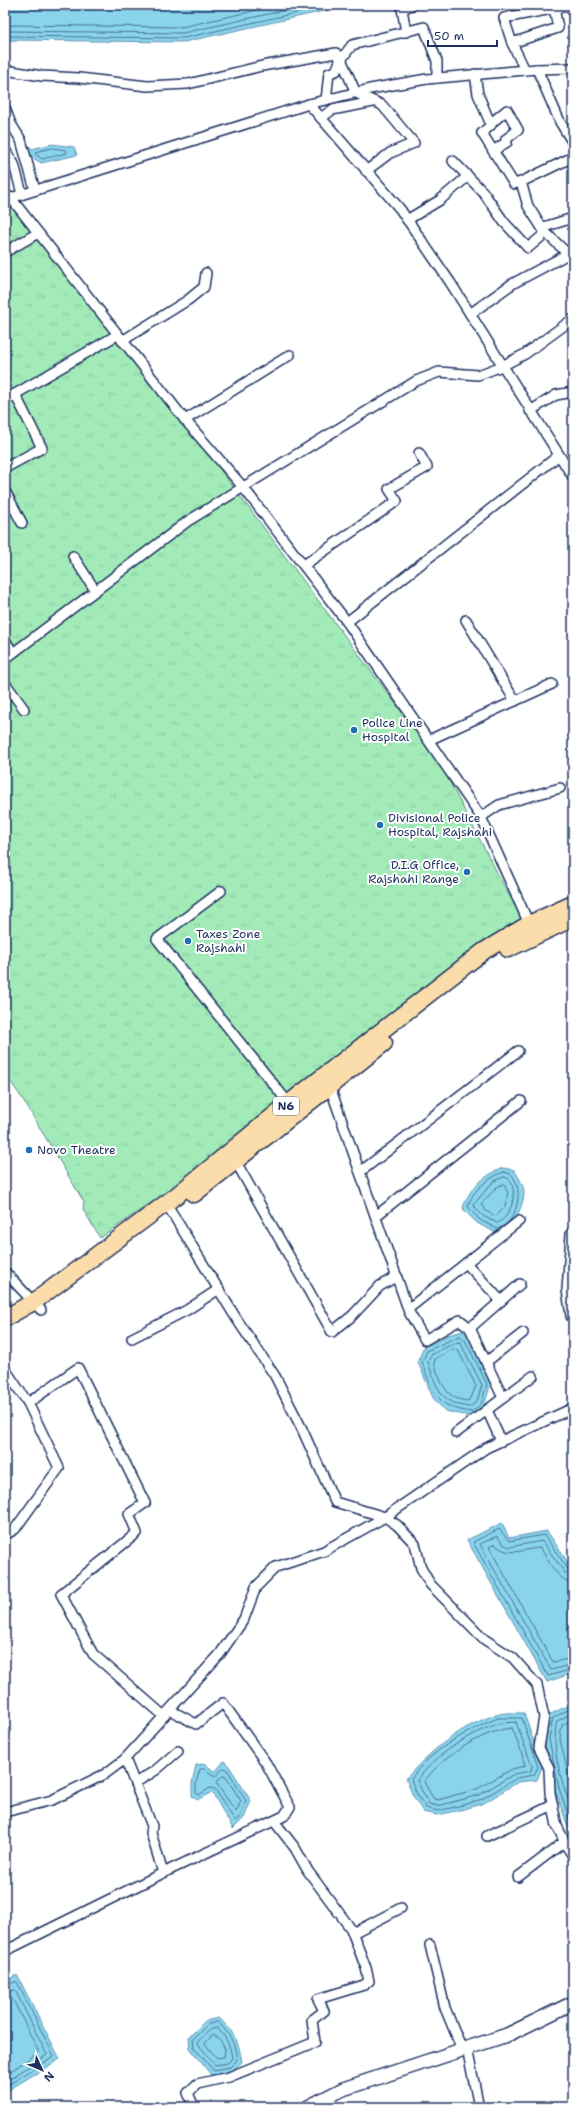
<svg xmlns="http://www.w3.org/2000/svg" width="578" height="2112" font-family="'Shantell Sans',sans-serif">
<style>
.park{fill:url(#park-tufts);stroke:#5e8d8c}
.water{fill:#8ad4eb;stroke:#5e92b3}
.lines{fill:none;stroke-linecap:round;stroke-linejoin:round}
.shore{stroke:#477196;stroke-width:1}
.street-casing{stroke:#1b2f5e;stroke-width:12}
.secondary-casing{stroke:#1b2f5e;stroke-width:16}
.highway-casing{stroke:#1b2f5e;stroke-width:19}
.street{stroke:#fff;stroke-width:9}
.secondary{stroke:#fff;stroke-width:13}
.highway{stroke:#fbddab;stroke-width:16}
.poi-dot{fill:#1f6fb2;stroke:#fff;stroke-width:1.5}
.labels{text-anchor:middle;stroke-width:4;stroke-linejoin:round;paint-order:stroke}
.shield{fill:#fff;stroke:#5f6d8e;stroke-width:1}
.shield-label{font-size:11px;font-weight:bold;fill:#1b2f5e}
.poi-label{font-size:12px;fill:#1b2f5e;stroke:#fff;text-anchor:start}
</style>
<defs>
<pattern id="park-tufts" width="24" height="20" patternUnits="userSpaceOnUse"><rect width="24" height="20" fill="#a2ebb9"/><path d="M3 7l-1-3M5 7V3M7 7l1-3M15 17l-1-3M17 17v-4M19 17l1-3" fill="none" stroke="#8bcaa1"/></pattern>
</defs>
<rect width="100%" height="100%" fill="#fff"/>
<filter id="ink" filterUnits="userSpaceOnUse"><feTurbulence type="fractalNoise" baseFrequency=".025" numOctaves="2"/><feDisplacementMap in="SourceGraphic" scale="8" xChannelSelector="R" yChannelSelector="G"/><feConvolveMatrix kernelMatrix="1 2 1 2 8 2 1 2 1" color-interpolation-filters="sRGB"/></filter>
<g filter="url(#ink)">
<!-- park -->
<path class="park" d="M5 197 204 448 422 739 446 775 522 920 210 1162 100 1238 83 1209 84 1202 22 1098 5 1074Z"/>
<!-- water -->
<g class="water">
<path d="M5 5H351L184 42 5 40Z"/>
<path d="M22 138 32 149 52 144 74 147 77 155 41 163 30 156Z"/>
<path d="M503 1168 514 1170C518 1176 524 1185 524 1193 523 1209 512 1229 496 1233L477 1223 463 1209C467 1189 485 1175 503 1168Z"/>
<path d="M463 1331 469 1338 491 1383 484 1406 474 1417 445 1411 433 1398 418 1362 423 1348 448 1335Z"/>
<path d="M502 1523 509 1538 547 1531 573 1570V1673L547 1682 467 1540Z"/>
<path d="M573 1703V1842L555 1789 544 1739 549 1715Z"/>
<path d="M524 1713 542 1767 537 1780 518 1782 484 1803 468 1808 438 1815 423 1812 413 1796 406 1779C427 1753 463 1724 496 1715 505 1712 515 1713 524 1713Z"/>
<path d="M224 1761 229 1766 251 1801 244 1818 233 1829 212 1792 197 1800 192 1796V1783L196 1765 205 1764 215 1772Z"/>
<path d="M573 1934V1952L568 1946 567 1939Z"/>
<path d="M17 1975 60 2059 5 2092V1983Z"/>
<path d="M219 2018C235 2033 238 2040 242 2062L232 2071 211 2075 190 2048 189 2037 205 2021Z"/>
</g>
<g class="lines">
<!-- shore -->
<g class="shore">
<path d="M5 25 182 27 280 5"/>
<path d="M5 31 183 33 309 5"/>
<path d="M5 36 184 38 332 5"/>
<path d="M52 148 66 150 67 153 42 159 35 154 36 152Z"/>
<path d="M504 1172 511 1174C525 1189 517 1224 497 1229L480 1220 468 1207C471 1191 489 1177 504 1172Z"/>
<path d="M504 1177 508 1178C519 1190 512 1217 497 1223L483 1216 473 1205 493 1182Z"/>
<path d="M504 1184 508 1193 505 1206 495 1216 486 1211 481 1204 497 1187Z"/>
<path d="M460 1336 465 1340 487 1384 481 1404 472 1412C437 1408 433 1393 422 1362L427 1351Z"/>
<path d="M460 1342 482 1385 477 1401 470 1407C441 1404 436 1387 428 1362L431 1355 452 1344Z"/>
<path d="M454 1349 458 1350 476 1386 471 1398 468 1401C445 1399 441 1382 434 1363L435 1359Z"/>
<path d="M573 1571 568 1569 544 1535 509 1541 499 1529 473 1542 548 1676 573 1669"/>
<path d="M573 1576 565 1573 542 1541 509 1547 503 1544 497 1536 480 1544 551 1670 573 1664"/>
<path d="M573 1582C556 1582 549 1559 540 1548 523 1549 508 1558 495 1544L489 1547 553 1662 573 1658"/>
<path d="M573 1707 553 1718 549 1739 559 1788 573 1830"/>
<path d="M573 1713 557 1721C550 1751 563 1785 573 1814"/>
<path d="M498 1718H522L538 1767 534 1775 517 1778 482 1799 467 1804 438 1811 426 1808 417 1794 411 1780C426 1752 469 1730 498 1718Z"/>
<path d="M573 1720 562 1725 560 1739 573 1795"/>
<path d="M516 1722 532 1766 531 1771 514 1774 479 1795 438 1806 429 1804 417 1781C434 1755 469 1734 498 1724 503 1722 510 1723 516 1722Z"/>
<path d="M512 1728 521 1751 525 1766 512 1769 477 1789 438 1800 433 1798 424 1782C440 1758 484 1730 512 1728Z"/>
<path d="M224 1768 227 1769 246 1801 241 1816 235 1821 215 1789 210 1788 199 1795 196 1793V1783L200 1769H204L215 1776Z"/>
<path d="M223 1776 226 1777 241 1801 236 1812 216 1783Z"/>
<path d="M5 1986 14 1982H17L54 2056 5 2087"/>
<path d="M5 1991 15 1990 47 2055 5 2082"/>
<path d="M5 1997 12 1998 39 2052 5 2075"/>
<path d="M218 2022C230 2034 235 2043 237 2060L230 2067 213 2070 194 2047 193 2039 207 2025Z"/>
<path d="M217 2028C226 2037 230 2045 232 2058L228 2063 215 2065 199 2045 198 2041 210 2030Z"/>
<path d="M213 2035C221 2037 227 2049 224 2057L217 2058 205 2044Z"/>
</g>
<!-- street casing -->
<g class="street-casing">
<g id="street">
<path d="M406 32 402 9 412 5"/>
<path d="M512 43 558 28 554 8"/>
<path d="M537 69 560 122 573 143"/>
<path d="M5 70 42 76 79 78 147 86 188 84 262 66 336 53 341 59 356 93 382 105 414 143 390 153 366 171"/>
<path d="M525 70 512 43 504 18 573 5"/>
<path d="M475 74 478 94 491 125 482 133 514 184 521 182"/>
<path d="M326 100 329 73 336 71 340 61 352 45 424 27 437 61V78"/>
<path d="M309 104 400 209 450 282 573 477"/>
<path d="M5 108 11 124 21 140 35 190"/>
<path d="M321 118 332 110 373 102"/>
<path d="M490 124 507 110 518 130 506 139 507 142 493 151"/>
<path d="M5 150 14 164 22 194"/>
<path d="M453 161 483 192 504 222 528 248 541 237 547 226 573 218"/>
<path d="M5 195 11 198 185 420 243 487 347 622 481 817 530 926"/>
<path d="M11 198 309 104 370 89 427 79 537 69 573 68"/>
<path d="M407 220 440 200 468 176"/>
<path d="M5 252 38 233"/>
<path d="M568 254 544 231 528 206 521 182 573 157"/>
<path d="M470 314 512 284 570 253"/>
<path d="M122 341 188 300 204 287 206 273"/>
<path d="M5 400 117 335"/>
<path d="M530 411 556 395 573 392"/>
<path d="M185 420 290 355"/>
<path d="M5 468 42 448 15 394"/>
<path d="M5 491 22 523"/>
<path d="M73 556 95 590"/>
<path d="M304 565 397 501 389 489 427 467 419 453"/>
<path d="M466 620 515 701"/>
<path d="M347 622 558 456"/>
<path d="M5 640 13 653"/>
<path d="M5 659 188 521 416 381 439 372 478 375 502 366 525 354 573 319"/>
<path d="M5 683 24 709"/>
<path d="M429 740 552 684"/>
<path d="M481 817 499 805 560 788"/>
<path d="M221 891 157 939 291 1106"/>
<path d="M330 1087 409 1312 425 1340 460 1320 470 1328 503 1398 487 1410 501 1441"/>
<path d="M236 1162 332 1332 352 1316 380 1286 397 1276"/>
<path d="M360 1172 518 1051"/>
<path d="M166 1203 236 1318 275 1376 302 1429 335 1502 385 1517 397 1525 415 1544 421 1568 430 1584 484 1639 513 1658 537 1685 544 1717 539 1748 549 1768 550 1793 557 1826 567 1847 573 1856"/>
<path d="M376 1216 521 1101"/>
<path d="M466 1263 501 1301"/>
<path d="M5 1272 41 1310"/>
<path d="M408 1309 519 1221"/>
<path d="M470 1328 520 1284"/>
<path d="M132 1338 187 1310 219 1289"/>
<path d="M486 1362 523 1333"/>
<path d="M5 1369 28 1403 78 1368 145 1503 129 1514 137 1533 61 1594 93 1654 164 1716"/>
<path d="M503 1398 533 1376"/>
<path d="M456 1433 487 1410"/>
<path d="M5 1535 15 1529 59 1468 28 1403"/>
<path d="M135 1783 156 1770 178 1751"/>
<path d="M5 1812 52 1800 105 1774 125 1759 220 1654 244 1619 256 1587 276 1567 324 1551 385 1517 486 1448 573 1408"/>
<path d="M487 1836 553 1805"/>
<path d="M163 1873 284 1816 290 1807 266 1763 223 1703 196 1724 170 1710"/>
<path d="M518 1877 564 1842"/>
<path d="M353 1933 401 1908"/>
<path d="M430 1945 445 2008 462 2049"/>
<path d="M5 1951 163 1873 151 1833 152 1826 125 1759"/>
<path d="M467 2048 479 2107"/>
<path d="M194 2107 188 2093 197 2084 229 2077 315 2042 312 2020 324 2011 318 1999 364 1985 369 1981 366 1968 351 1929 308 1871 295 1848 274 1821"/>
</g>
</g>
<!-- secondary casing -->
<g class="secondary-casing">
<g id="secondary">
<path d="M573 1234 569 1290 573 1316"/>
<path d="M308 2107 343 2089 507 2035 573 2003"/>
</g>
</g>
<!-- highway casing -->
<g class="highway-casing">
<g id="highway">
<path d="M508 949 573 918"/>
<path d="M194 1194 384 1043"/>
<path d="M5 1318 35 1301 177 1195 289 1103 484 951 529 924 573 904"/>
</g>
</g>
<!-- street -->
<use href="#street" class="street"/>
<!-- secondary -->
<use href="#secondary" class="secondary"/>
<!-- highway -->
<use href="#highway" class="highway"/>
</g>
</g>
<!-- markers -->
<g class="poi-dot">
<circle cx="354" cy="730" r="4"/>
<circle cx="380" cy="825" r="4"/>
<circle cx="467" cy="872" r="4"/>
<circle cx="188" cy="941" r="4"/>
<circle cx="29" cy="1150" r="4"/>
</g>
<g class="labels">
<!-- shield labels -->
<rect class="shield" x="273" y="1097" width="26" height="18" rx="3"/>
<g class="shield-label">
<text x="286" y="1110">N6</text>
</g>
<!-- poi labels -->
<g class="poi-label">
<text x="362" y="727">Police Line<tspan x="362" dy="14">Hospital</tspan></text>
<text x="388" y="822">Divisional Police<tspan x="388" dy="14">Hospital, Rajshahi</tspan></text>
<text x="459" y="869" text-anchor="end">D.I.G Office,<tspan x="459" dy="14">Rajshahi Range</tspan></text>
<text x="196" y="938">Taxes Zone<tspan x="196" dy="14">Rajshahi</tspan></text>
<text x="37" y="1154">Novo Theatre</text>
</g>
</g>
<!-- margin -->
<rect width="578" height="2112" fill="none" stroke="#fff" stroke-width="20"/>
<rect x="10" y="10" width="558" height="2092" fill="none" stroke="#1b2f5e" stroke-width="1.5" filter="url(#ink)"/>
<!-- north arrow -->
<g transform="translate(42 2070) rotate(134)" stroke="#ffffff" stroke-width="3" paint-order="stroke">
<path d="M0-3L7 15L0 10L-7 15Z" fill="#1b2f5e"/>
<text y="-6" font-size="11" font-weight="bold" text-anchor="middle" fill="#1b2f5e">N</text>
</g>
<!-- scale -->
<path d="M428 40v6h69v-6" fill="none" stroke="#1b2f5e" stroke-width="2"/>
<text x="434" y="40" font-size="12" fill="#1b2f5e" stroke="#ffffff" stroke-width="3" paint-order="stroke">50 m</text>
</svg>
